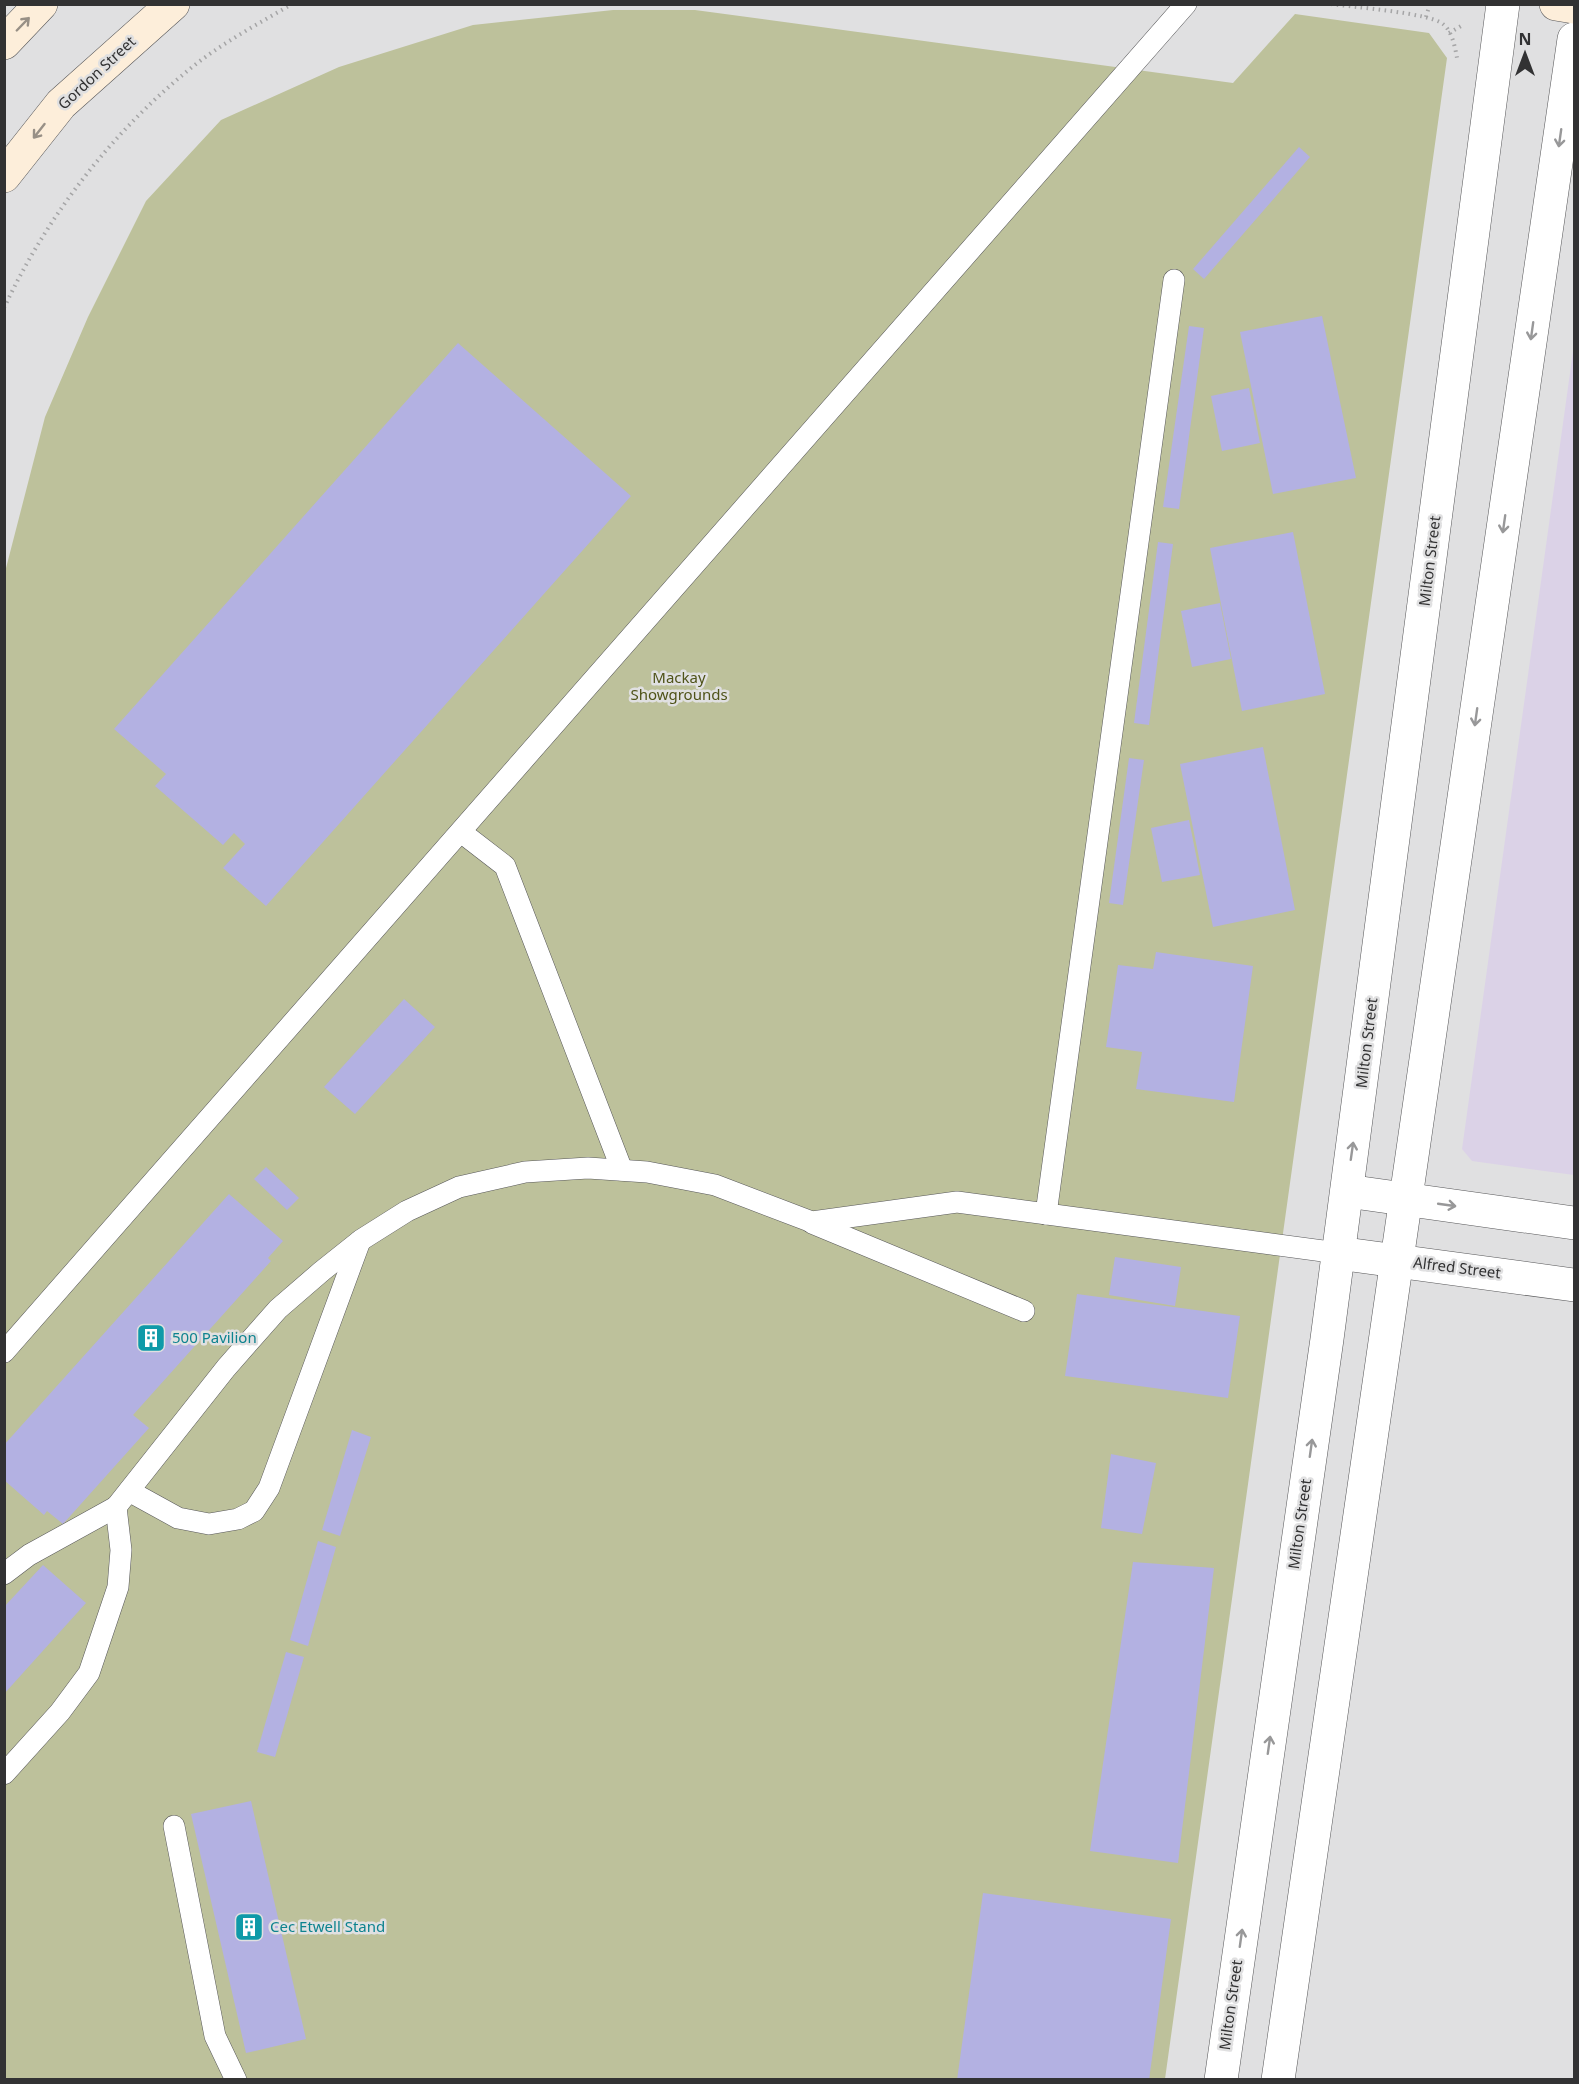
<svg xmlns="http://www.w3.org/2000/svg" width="1579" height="2084" font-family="'Noto Sans',sans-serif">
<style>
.commercial{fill:#dbd2e7}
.green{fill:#bdc19b}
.building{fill:#b3b1e2}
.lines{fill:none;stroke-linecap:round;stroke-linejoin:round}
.service-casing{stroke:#575759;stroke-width:22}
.tertiary-casing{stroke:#575759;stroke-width:34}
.secondary-casing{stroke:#575759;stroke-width:34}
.path{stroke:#a5a5a6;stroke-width:4;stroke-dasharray:1.5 4.5;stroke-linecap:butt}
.service{stroke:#fff;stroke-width:21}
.tertiary{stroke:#fff;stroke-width:33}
.secondary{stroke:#fdeeda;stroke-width:33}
.oneway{stroke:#989086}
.oneway2{stroke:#989899}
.labels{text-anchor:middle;stroke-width:5;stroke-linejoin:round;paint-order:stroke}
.street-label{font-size:15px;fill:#323233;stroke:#e0e0e1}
.park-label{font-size:15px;fill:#4f5319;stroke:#e0e0e1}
.culture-label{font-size:15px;fill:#0d838f;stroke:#e0e0e1;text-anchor:start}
</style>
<rect width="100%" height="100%" fill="#e0e0e1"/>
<!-- commercial -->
<path class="commercial" d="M1574 344V1175L1472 1161 1462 1149Z"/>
<!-- green -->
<path class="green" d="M613 10H695L1233 83 1295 14 1429 33 1447 58 1165 2079 5 2080V572L45 417 88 317 146 201 221 120 339 67 473 25Z"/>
<!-- building -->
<g class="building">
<path d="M1299 147 1310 157 1204 279 1193 269Z"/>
<path d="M1322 316 1356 478 1273 494 1240 332Z"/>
<path d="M1189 326 1204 328 1179 509 1163 507Z"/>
<path d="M458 343 631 496 266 906 223 868 245 844 234 833 223 845 155 786 166 774 114 729Z"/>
<path d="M1249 388 1260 443 1222 451 1211 396Z"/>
<path d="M1293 532 1325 694 1242 711 1210 548Z"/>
<path d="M1158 542 1173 544 1149 725 1134 723Z"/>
<path d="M1220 603 1231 659 1192 667 1181 611Z"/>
<path d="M1263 747 1295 910 1213 927 1180 764Z"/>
<path d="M1129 758 1144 760 1123 905 1109 903Z"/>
<path d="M1189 820 1200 875 1162 882 1151 828Z"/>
<path d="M1156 952 1253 966 1234 1102 1136 1089 1142 1052 1106 1047 1118 965 1153 969Z"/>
<path d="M404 999 435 1027 355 1114 324 1087Z"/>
<path d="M266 1167 299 1198 287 1210 254 1179Z"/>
<path d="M229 1194 283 1241 268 1258 271 1261 133 1415 149 1428 63 1524 47 1511 44 1515 4 1480V1445Z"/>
<path d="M1115 1257 1181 1267 1175 1306 1109 1295Z"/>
<path d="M1077 1294 1240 1316 1228 1398 1065 1376Z"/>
<path d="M352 1430 371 1437 340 1536 322 1530Z"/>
<path d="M1111 1454 1156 1463 1142 1534 1101 1528Z"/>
<path d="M318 1541 336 1547 308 1646 290 1640Z"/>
<path d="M1133 1562 1214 1568 1178 1863 1090 1851Z"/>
<path d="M43 1565 86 1603 4 1694V1607Z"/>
<path d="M286 1652 304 1657 275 1757 257 1752Z"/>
<path d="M251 1801 306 2039 246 2053 191 1814Z"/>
<path d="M983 1893 1171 1919 1149 2080H957Z"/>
</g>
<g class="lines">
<!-- service casing -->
<g class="service-casing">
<g id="service">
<path d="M461 832 505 866 622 1170"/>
<path d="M1046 1214 1174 280"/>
<path d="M812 1223 1024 1311"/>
<path d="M4 1352 1186 4"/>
<path d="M129 1491 178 1518 209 1524 238 1519 254 1511 269 1488 360 1241"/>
<path d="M4 1574 29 1555 116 1507"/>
<path d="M4 1774 60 1712 89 1673 118 1587 121 1550 116 1507 226 1368 278 1309 322 1271 361 1240 407 1211 459 1187 525 1172 588 1168 647 1172 715 1185 812 1222 957 1202 1338 1253"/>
<path d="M174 1826 215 2036 236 2080"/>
</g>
</g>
<!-- tertiary casing -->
<g class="tertiary-casing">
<g id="tertiary">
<path d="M1347 1191 1574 1223"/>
<path d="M1338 1253 1574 1285"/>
<path d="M1221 2080 1327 1339 1503 4"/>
<path d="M1278 2080 1574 39"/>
</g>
</g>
<!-- secondary casing -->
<g class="secondary-casing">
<g id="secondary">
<path d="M1556 4 1574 7"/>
<path d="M4 43 41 4"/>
<path d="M4 176 61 104 173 4"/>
</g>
</g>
<!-- path -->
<g class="path">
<path d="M1331 4C1352 7 1430 13 1443 24 1452 31 1455 47 1457 58"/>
<path d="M1426 17 1429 7"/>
<path d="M1449 33 1461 26"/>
<path d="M4 308C47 216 112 132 191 68 222 43 258 24 292 4"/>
</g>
<!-- service -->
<use href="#service" class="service"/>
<!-- tertiary -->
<use href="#tertiary" class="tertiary"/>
<!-- secondary -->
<use href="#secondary" class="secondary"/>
</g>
<!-- one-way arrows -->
<defs><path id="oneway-shaft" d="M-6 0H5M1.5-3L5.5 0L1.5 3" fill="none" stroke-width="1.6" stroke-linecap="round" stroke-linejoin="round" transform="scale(1.5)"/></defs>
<g class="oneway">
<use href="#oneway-shaft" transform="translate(23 24) rotate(-46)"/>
<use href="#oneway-shaft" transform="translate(39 131) rotate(128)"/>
</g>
<g class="oneway2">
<use href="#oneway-shaft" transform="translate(1560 138) rotate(98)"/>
<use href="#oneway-shaft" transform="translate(1532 331) rotate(98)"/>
<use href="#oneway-shaft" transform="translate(1504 524) rotate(98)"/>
<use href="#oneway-shaft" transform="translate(1476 717) rotate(98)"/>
<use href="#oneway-shaft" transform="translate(1352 1151) rotate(-82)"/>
<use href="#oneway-shaft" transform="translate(1447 1205) rotate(8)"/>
<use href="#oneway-shaft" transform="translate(1311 1448) rotate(-82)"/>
<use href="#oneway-shaft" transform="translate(1269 1745) rotate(-82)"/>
<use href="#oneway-shaft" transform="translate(1241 1938) rotate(-82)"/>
</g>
<!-- icons -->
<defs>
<g id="building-square" transform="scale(1.5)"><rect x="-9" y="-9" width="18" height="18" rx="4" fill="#0f9aa8" stroke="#e0e0e1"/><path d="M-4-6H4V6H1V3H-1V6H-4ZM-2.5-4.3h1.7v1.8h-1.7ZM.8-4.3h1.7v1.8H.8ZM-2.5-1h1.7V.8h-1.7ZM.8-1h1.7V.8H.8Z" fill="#fff"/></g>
</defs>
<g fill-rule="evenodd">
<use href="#building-square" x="151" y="1338"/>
<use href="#building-square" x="249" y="1927"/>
</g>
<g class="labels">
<!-- street labels -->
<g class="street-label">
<text transform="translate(97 73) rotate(-43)" y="5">Gordon Street</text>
<text transform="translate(1430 561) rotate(-83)" y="5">Milton Street</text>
<text transform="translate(1367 1043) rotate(-83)" y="5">Milton Street</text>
<text transform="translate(1457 1268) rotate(7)" y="5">Alfred Street</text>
<text transform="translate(1300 1524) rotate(-82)" y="5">Milton Street</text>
<text transform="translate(1231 2005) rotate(-82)" y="5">Milton Street</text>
</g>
<!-- park labels -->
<g class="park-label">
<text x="679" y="683">Mackay<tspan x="679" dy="17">Showgrounds</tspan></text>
</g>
<!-- culture labels -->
<g class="culture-label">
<text x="172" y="1343">500 Pavilion</text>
<text x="270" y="1932">Cec Etwell Stand</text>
</g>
</g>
<!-- border -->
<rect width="1579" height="2084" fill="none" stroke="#323233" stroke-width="12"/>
<!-- north arrow -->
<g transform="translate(1525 54)" stroke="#e0e0e1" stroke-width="4.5" paint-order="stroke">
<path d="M0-4.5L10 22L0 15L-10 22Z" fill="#323233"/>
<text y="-9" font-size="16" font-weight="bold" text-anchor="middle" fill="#323233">N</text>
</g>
</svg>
